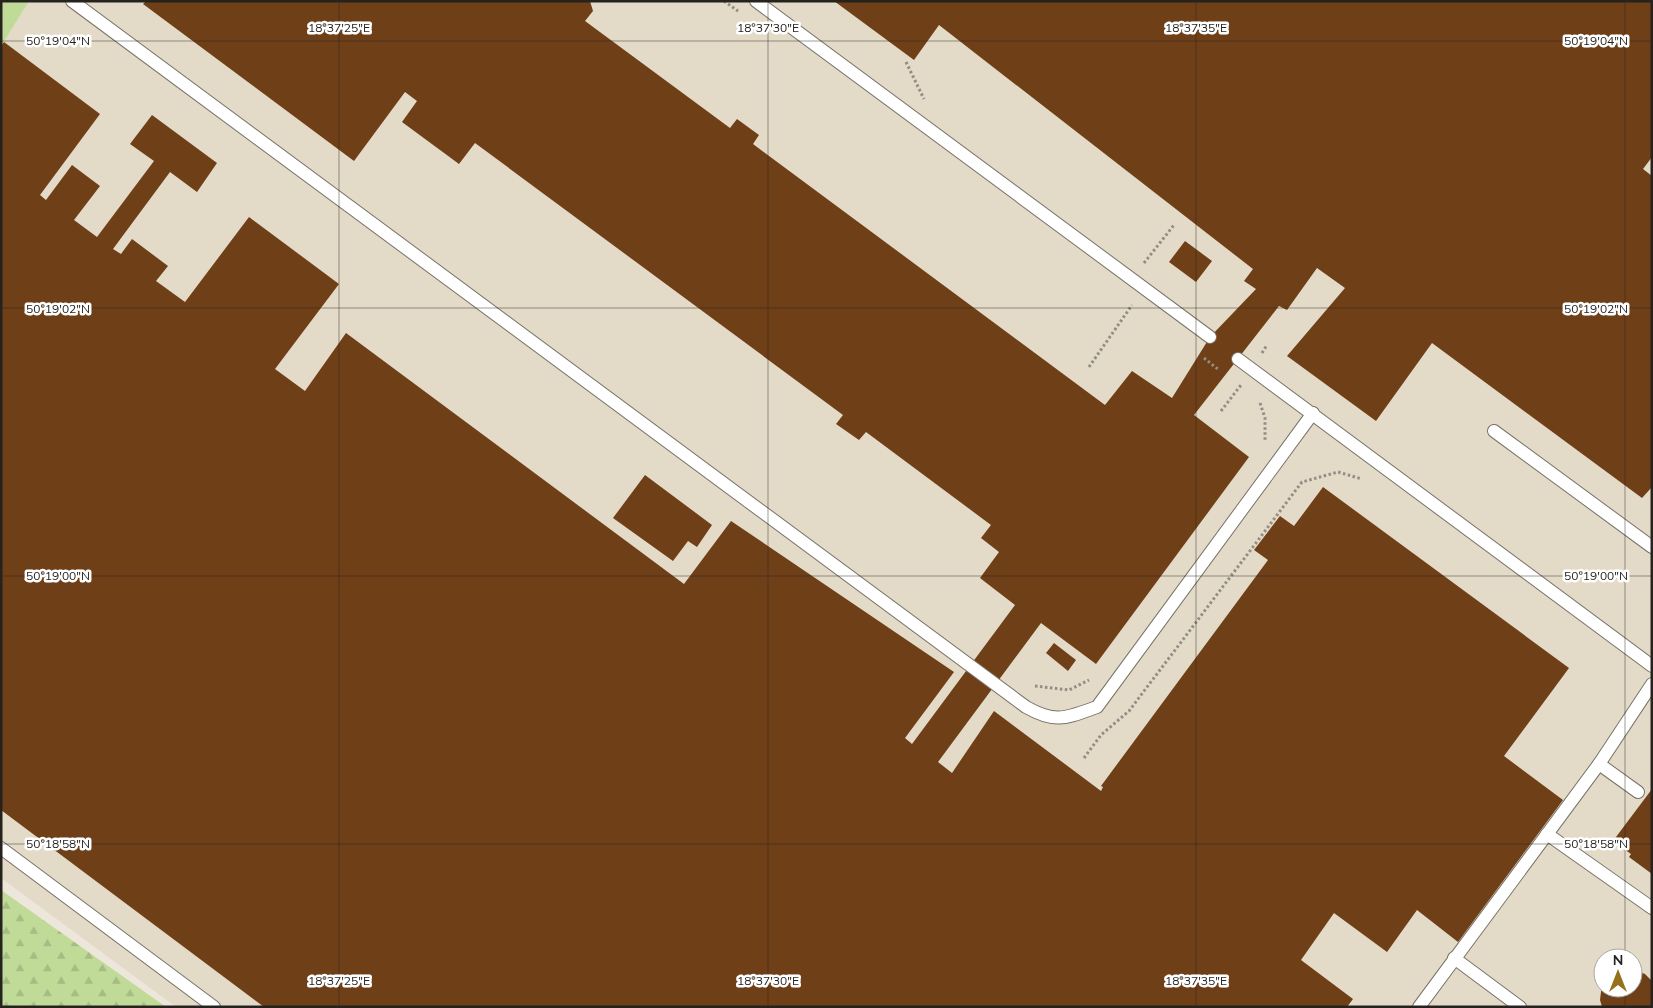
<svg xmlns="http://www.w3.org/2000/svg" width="1653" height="1008" font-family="Mulish,sans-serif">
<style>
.built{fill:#e4dac8;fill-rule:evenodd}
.grass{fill:#c0db98}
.forest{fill:url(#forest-firs)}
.building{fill:#6f3f18}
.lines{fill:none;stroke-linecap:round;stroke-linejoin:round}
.lane-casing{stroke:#797368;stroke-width:14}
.path{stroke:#928d85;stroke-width:3;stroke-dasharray:2.5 2.5;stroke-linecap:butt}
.lane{stroke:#fff;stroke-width:12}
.ticks{fill:none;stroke:#26231f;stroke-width:1;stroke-opacity:0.45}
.ticks-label{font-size:12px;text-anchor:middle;fill:#26231f;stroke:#fff;stroke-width:5;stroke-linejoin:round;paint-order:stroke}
</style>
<defs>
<pattern id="forest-firs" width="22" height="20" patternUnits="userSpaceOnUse" patternTransform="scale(1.25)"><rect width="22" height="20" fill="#c0db98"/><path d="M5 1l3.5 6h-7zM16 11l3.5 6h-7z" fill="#a5bc83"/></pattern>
</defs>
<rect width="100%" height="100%" fill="#ede6da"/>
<!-- built -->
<path class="built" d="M1 1H1652V1007H176L1 878ZM1603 958H1633V988H1603Z"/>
<!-- grass -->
<path class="grass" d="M1 1H29L1 46Z"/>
<!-- forest -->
<path class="forest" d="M1 890 166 1007H1Z"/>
<!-- building -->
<g class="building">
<path d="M146 1H590L593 11 585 21 730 128 737 119 759 135 753 144 1105 405 1132 371 1172 398 1210 337 1256 289 1244 281 1253 269 939 25 914 60 834 1H1652V157L1643 169 1652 176V487L1642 498 1432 343 1376 421 1287 356 1345 288 1317 268 1287 310 1279 306 1194 415 1249 457 1096 664 1041 623 938 762 952 773 994 711 1101 791 1103 787 1101 786 1268 560 1254 550 1280 516 1294 526 1323 487 1569 668 1504 756 1563 800 1458 942 1417 910 1387 952 1334 913 1301 960 1353 999 1347 1007H264L1 810V46L4 42 100 114 40 195 46 200 72 165 100 186 74 220 97 237 154 161 130 144 152 115 217 163 197 192 170 172 113 249 121 254 132 239 168 266 156 281 185 302 249 217 339 284 275 369 305 391 346 333 684 584 731 521 954 672 905 738 912 744 1015 605 980 578 999 552 981 538 991 525 866 432 859 440 836 424 843 415 475 143 459 164 402 122 417 101 405 92 354 161 143 4Z"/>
<path d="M1185 241 1212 261 1196 282 1169 262Z"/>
<path d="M645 475 712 525 697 547 688 541 673 561 613 518Z"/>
<path d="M1054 643 1076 660 1068 671 1046 653Z"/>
<path d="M1652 789V874L1629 857 1631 854 1613 841Z"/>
<path d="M1633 969 1645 974 1652 981V1007H1602L1600 1000 1602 984 1603 988H1633Z"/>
</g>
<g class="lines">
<!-- lane casing -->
<g class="lane-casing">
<g id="lane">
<path d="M72 1 1026 707C1056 724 1066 718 1097 707L1313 413"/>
<path d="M756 1 1210 337"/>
<path d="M1238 359 1652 666"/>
<path d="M1494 431 1652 547"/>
<path d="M1599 764 1638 792"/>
<path d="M1547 834 1652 908"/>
<path d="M1 848 214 1007"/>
<path d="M1454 958 1520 1007"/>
<path d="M1419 1007 1599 764 1652 684"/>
</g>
</g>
<!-- path -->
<g class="path">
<path d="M724 1 738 11"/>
<path d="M906 62 924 99"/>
<path d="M1144 263 1174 225"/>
<path d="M1262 353 1267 345"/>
<path d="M1204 358 1219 370"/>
<path d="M1089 367 1132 305"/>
<path d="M1260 403 1265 418V441"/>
<path d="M1221 411 1241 385"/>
<path d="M1035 686 1069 690 1089 680"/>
<path d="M1084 758 1101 735 1129 711 1302 482 1338 472 1362 479"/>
</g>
<!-- lane -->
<use href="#lane" class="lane"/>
</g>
<!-- ticks -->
<path class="ticks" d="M339 1V1007M768 1V1007M1196 1V1007M1625 1V958M1 41H1652M1 308H1652M1 576H1652M1 844H1652M1625 988V1007"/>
<g class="ticks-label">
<text x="339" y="32">18°37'25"E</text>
<text x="768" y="32">18°37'30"E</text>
<text x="1196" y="32">18°37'35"E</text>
<text x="58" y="45">50°19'04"N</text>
<text x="1596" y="45">50°19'04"N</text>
<text x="58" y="313">50°19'02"N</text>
<text x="1596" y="313">50°19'02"N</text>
<text x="58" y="580">50°19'00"N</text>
<text x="1596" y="580">50°19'00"N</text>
<text x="58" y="848">50°18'58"N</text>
<text x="1596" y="848">50°18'58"N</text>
<text x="339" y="985">18°37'25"E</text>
<text x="768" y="985">18°37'30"E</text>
<text x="1196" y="985">18°37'35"E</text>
</g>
<!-- border -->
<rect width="1653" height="1008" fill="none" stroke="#26231f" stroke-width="5"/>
<!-- north arrow -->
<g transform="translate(1618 973)"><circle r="24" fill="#ffffff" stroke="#a8a7a5"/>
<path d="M0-4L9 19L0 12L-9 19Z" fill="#96701a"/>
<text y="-8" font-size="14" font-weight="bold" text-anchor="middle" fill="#26231f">N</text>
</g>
</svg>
